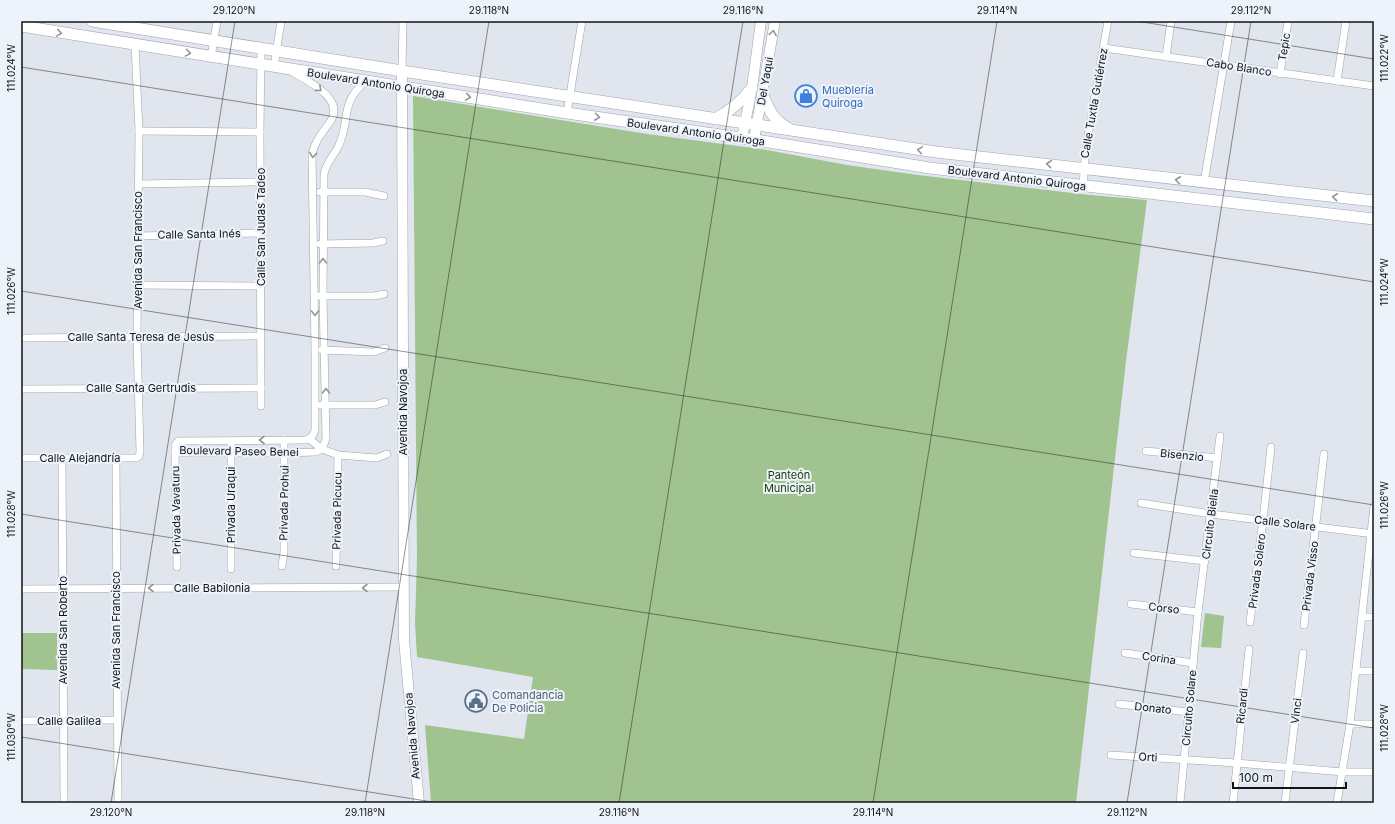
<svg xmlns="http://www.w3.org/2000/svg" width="1395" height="824" font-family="Inter,sans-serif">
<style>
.green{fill:#a0c390}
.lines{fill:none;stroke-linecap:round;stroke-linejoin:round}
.street-casing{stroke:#9fa4ab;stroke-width:8}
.secondary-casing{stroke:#9fa4ab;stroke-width:11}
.primary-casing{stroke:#9fa4ab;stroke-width:12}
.street{stroke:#fff;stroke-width:7}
.secondary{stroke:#fff;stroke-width:10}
.primary{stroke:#fff;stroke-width:11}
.oneway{stroke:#949596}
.ticks{fill:none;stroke:#121316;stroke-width:1;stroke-opacity:0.45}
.labels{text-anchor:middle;stroke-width:4;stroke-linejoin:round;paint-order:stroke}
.street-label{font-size:11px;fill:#121316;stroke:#edf3fb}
.shop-label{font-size:11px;fill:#366cbe;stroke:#edf3fb;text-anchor:start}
.park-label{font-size:11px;fill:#173900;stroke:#edf3fb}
.service-label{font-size:11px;fill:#4e5e75;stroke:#edf3fb;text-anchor:start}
.neatline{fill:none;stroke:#121316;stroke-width:1.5}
.ticks-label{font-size:10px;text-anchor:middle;fill:#121316}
</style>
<rect width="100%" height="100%" fill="#e0e5ee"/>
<!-- green -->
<g class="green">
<path d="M413 96 647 134 767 150 847 165 918 175 1090 195 1147 200 1126 361 1076 803H431L425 725 524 739 533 677 417 657 415 623 417 559Z"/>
<path d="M1205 613 1224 616 1221 648 1201 647Z"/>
<path d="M21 633H57V670L21 669Z"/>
</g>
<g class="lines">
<!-- street casing -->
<g class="street-casing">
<g id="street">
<path d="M1104 48C1194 61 1284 74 1374 86"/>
<path d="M211 57 217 21"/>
<path d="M1166 57 1171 21"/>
<path d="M274 67 281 21"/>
<path d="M402 71 403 21"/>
<path d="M292 72C308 81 346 99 330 122 322 133 315 141 312 154L315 350V430C313 436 311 439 305 440L178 441 175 445V453H285L316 452 322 449 326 439 323 296 324 175C325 163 335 155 339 145 351 118 339 104 366 81"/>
<path d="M1280 74 1288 21"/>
<path d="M1337 81 1346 21"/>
<path d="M567 113 582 21"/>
<path d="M139 131 260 132"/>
<path d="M1204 183 1231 21"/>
<path d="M138 184 260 182"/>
<path d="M1083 185 1086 147 1108 21"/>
<path d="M320 192H365L384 196"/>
<path d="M138 236 260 233"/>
<path d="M320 244 373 243 383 241"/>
<path d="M137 285 261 286"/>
<path d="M319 296H374L384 294"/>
<path d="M21 338 261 336"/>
<path d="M322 350 374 352 385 348"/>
<path d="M21 389 261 388"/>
<path d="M321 405H375L385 402"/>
<path d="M261 406 260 132 261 49"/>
<path d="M309 439 322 449 338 455 377 458 387 454"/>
<path d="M1146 451 1218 458"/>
<path d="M175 453 177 567"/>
<path d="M21 458H136L139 456 140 452 137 338 139 131 135 45"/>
<path d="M62 458 64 803"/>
<path d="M116 458 118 803"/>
<path d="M1141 503 1211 514 1374 534"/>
<path d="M1134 553 1205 561"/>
<path d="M282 566 284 552V440"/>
<path d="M336 566 338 455"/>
<path d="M231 569V441"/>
<path d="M21 589 404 587"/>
<path d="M1131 604 1198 612"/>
<path d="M1363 617H1374"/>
<path d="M1250 622 1263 520 1271 447"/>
<path d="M1304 625 1324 454"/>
<path d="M1125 653 1193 663"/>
<path d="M1356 671H1374"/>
<path d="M1119 704 1188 712"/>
<path d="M21 721 116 720"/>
<path d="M1350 724H1374"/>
<path d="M1111 755 1236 763 1343 772H1374"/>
<path d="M1180 803 1198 612 1220 436"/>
<path d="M1233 803 1249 649"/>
<path d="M1285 803 1303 653"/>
<path d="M1337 803 1350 724 1374 506"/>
</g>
</g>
<!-- secondary casing -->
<g class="secondary-casing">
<g id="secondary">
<path d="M402 71 404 640 419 803"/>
<path d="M742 138 752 88 761 21"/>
<path d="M754 140 775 21"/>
</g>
</g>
<!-- primary casing -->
<g class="primary-casing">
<g id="primary">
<path d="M92 21 402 71 936 152 1374 201"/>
<path d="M21 26 567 113 762 141 930 168 1374 219"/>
<path d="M763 95C769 110 773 120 788 128"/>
<path d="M715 119C731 111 741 102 752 88"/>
</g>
</g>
<!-- street -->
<use href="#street" class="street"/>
<!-- secondary -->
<use href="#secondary" class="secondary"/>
<!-- primary -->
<use href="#primary" class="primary"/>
</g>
<!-- one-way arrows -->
<defs><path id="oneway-chevron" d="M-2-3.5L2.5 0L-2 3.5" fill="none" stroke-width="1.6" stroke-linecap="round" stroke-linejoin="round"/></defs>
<g class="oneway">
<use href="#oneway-chevron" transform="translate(59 33) rotate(9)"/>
<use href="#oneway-chevron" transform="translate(773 33) rotate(-81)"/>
<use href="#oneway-chevron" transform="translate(188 53) rotate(9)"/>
<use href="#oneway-chevron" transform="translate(319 89) rotate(42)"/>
<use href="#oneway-chevron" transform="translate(468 97) rotate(9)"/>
<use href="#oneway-chevron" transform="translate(597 117) rotate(8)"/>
<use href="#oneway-chevron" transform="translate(920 150) rotate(-171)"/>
<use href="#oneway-chevron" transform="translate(313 155) rotate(96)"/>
<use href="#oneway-chevron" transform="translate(1049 164) rotate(-174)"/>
<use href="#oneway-chevron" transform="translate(1178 180) rotate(-173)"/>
<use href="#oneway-chevron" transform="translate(1335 197) rotate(-174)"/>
<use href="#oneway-chevron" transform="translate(323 261) rotate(-90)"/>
<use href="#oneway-chevron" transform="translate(315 313) rotate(89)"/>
<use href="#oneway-chevron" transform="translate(326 391) rotate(-91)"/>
<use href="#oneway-chevron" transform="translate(262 440) rotate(180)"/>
<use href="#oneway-chevron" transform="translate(151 588) rotate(180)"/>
<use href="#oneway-chevron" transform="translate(365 588) rotate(180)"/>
</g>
<!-- ticks -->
<path class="ticks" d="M1136 21 1374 59M21 67 1374 282M21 291 1374 505M21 514 1374 728M21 737 439 803M111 803 235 21M365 803 489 21M619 803 743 21M873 803 997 21M1127 803 1251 21"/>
<!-- icons -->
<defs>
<g id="shop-ring" transform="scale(1.15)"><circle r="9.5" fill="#edf3fb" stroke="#3f7fe0" stroke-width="1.5"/><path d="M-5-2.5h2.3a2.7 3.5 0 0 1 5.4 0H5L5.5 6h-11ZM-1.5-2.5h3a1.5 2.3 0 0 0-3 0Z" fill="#3f7fe0"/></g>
<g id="civic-ring" transform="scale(1.15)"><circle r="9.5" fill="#edf3fb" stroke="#5c6f8a" stroke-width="1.5"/><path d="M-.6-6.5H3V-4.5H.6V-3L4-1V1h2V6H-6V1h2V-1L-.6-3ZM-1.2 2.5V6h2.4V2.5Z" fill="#5c6f8a"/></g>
</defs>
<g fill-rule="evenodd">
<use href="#shop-ring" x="806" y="96"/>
<use href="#civic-ring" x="476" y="701"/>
</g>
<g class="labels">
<!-- street labels -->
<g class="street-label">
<text transform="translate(1284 47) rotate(-81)" y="4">Tepic</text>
<text transform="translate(1239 67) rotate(9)" y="4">Cabo Blanco</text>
<text transform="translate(765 81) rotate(-80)" y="4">Del Yaqui</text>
<text transform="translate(376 83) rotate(9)" y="4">Boulevard Antonio Quiroga</text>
<text transform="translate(1094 103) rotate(-80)" y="4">Calle Tuxtla Gutiérrez</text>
<text transform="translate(696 132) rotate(8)" y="4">Boulevard Antonio Quiroga</text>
<text transform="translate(1017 178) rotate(7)" y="4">Boulevard Antonio Quiroga</text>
<text transform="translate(261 227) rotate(-90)" y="4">Calle San Judas Tadeo</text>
<text transform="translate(199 234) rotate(-1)" y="4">Calle Santa Inés</text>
<text transform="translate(138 250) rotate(-90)" y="4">Avenida San Francisco</text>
<text x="141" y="341">Calle Santa Teresa de Jesús</text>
<text x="141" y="392">Calle Santa Gertrudis</text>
<text transform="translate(403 412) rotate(-90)" y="4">Avenida Navojoa</text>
<text transform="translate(239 451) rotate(1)" y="4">Boulevard Paseo Benei</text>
<text transform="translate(1182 455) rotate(6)" y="4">Bisenzio</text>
<text x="80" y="462">Calle Alejandría</text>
<text transform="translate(284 503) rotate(-89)" y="4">Privada Prohui</text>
<text transform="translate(231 505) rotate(-90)" y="4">Privada Uraqui</text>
<text transform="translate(176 510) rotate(-91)" y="4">Privada Vavaturu</text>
<text transform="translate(337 511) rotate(-89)" y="4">Privada Picucu</text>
<text transform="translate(1285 523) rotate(7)" y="4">Calle Solare</text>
<text transform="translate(1210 524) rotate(-83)" y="4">Circuito Biella</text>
<text transform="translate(1257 571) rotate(-83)" y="4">Privada Solero</text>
<text transform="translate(1310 576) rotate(-83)" y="4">Privada Visso</text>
<text x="212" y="592">Calle Babilonia</text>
<text transform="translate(1164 608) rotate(6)" y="4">Corso</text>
<text transform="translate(63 630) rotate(-90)" y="4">Avenida San Roberto</text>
<text transform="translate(116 630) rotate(-90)" y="4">Avenida San Francisco</text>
<text transform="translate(1159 658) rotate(8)" y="4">Corina</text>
<text transform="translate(1242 706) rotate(-84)" y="4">Ricardi</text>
<text transform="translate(1153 708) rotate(6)" y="4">Donato</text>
<text transform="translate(1189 708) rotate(-85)" y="4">Circuito Solare</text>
<text transform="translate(1296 711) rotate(-83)" y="4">Vinci</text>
<text x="69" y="725">Calle Galilea</text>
<text transform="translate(412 736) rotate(-95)" y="4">Avenida Navojoa</text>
<text transform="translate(1148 757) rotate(3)" y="4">Orti</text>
</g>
<!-- shop labels -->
<g class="shop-label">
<text x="822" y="94">Mueblería<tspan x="822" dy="13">Quiroga</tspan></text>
</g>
<!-- park labels -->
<g class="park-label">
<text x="789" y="479">Panteón<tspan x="789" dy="13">Municipal</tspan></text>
</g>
<!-- service labels -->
<g class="service-label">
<text x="492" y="699">Comandancia<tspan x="492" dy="13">De Policia</tspan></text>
</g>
</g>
<!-- border -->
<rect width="1395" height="824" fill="none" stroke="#edf3fb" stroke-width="44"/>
<!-- scale -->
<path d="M1233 782v6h113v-6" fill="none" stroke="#121316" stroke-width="2"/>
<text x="1239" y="782" font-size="12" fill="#121316" stroke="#edf3fb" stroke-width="3" paint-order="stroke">100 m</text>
<rect x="22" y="22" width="1351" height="780" class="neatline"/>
<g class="ticks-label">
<text x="234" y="14">29.120°N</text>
<text x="489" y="14">29.118°N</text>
<text x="743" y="14">29.116°N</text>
<text x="997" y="14">29.114°N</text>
<text x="1251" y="14">29.112°N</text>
<text transform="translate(1384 58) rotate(-90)" y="4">111.022°W</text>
<text transform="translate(11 68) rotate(-90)" y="4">111.024°W</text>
<text transform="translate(1384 282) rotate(-90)" y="4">111.024°W</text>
<text transform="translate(11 291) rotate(-90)" y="4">111.026°W</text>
<text transform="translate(1384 505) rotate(-90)" y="4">111.026°W</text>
<text transform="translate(11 514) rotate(-90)" y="4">111.028°W</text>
<text transform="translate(1384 728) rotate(-90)" y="4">111.028°W</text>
<text transform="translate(11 737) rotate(-90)" y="4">111.030°W</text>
<text x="111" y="816">29.120°N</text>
<text x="365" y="816">29.118°N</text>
<text x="619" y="816">29.116°N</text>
<text x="873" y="816">29.114°N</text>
<text x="1127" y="816">29.112°N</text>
</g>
</svg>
